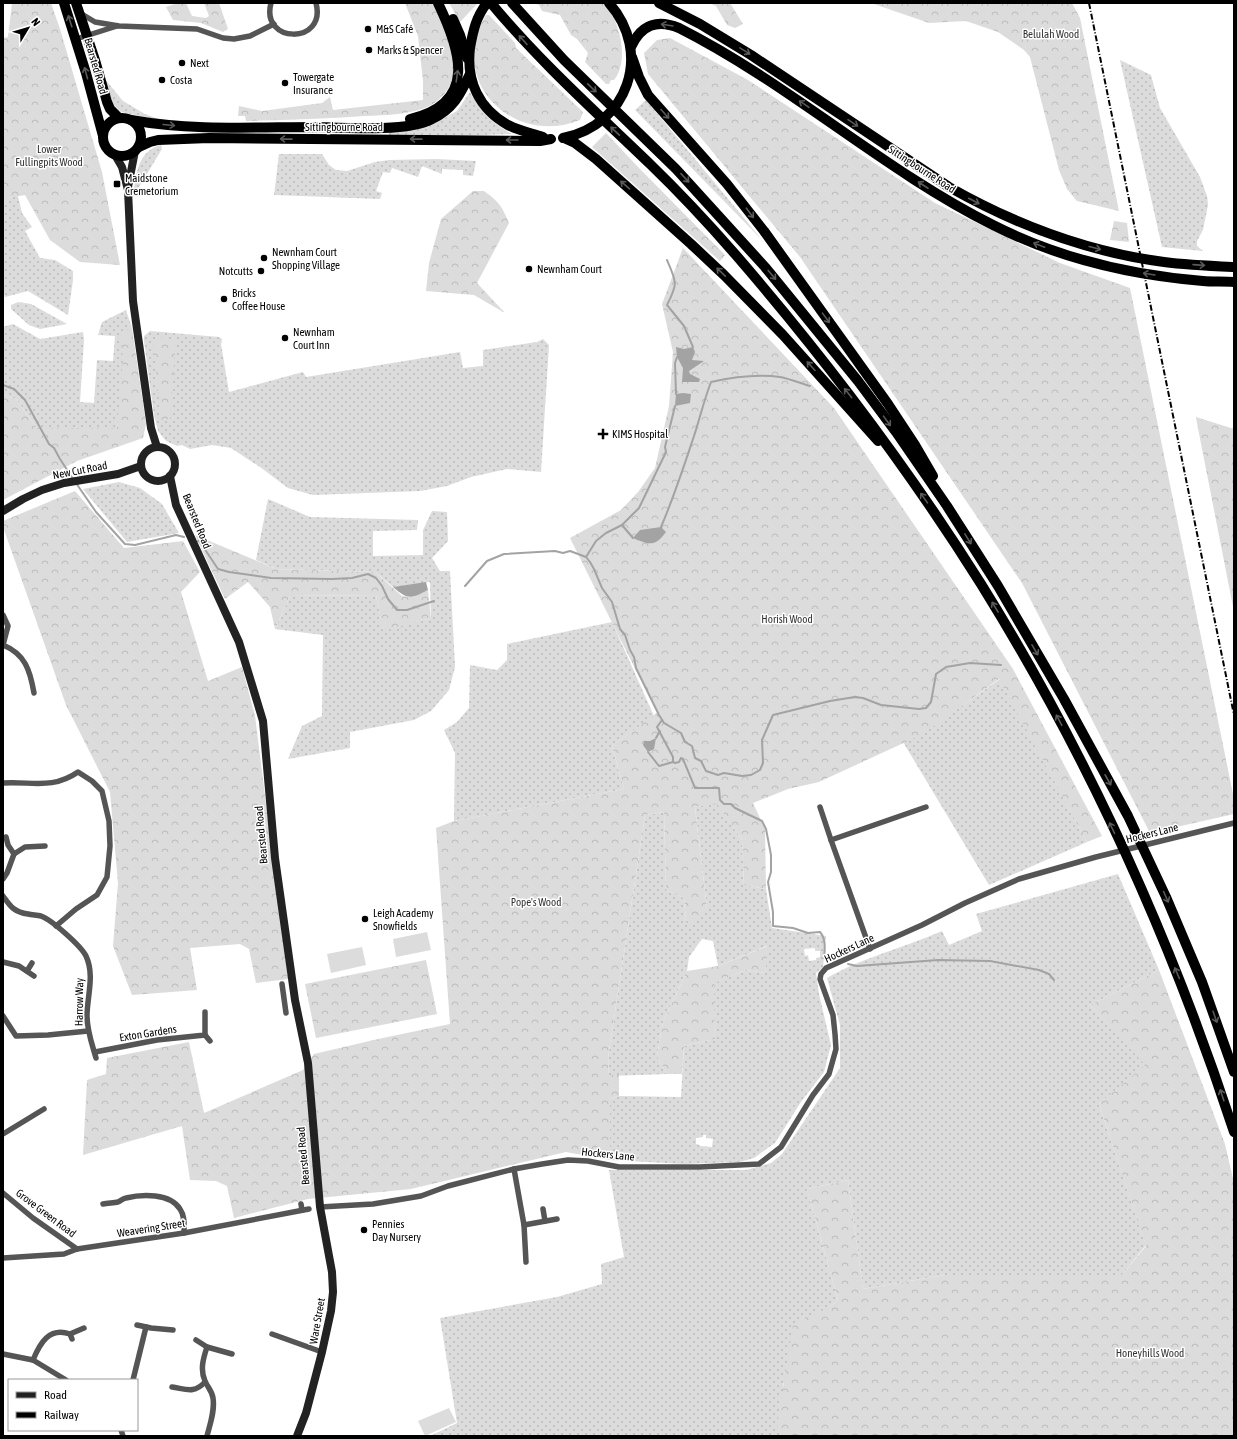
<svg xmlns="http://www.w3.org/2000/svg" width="1237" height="1439" font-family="'Asap Condensed',sans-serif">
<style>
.grass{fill:url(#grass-dots);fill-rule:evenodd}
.forest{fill:url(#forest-crowns)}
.pitch{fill:#dcdcdc}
.water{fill:#a3a3a3}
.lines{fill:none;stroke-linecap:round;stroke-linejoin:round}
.stream{stroke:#a3a3a3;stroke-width:2}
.street{stroke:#555;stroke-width:5.5}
.secondary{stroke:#222;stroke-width:8}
.highway{stroke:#000;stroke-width:10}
.rail{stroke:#000;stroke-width:2;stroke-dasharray:6 2 1 2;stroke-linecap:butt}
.oneway{stroke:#595959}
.poi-dot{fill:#000;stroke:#fff;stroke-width:1.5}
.labels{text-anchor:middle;stroke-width:3;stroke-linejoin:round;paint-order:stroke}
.poi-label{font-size:11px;fill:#000;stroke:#fff;text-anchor:start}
.park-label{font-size:11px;fill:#333;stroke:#fff}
.street-label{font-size:11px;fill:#000;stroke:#fff}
</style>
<defs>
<pattern id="grass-dots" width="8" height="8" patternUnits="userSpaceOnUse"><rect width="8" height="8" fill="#dcdcdc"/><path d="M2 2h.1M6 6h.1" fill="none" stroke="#bbb" stroke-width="1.8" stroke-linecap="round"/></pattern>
<pattern id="forest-crowns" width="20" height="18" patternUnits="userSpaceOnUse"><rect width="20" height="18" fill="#dcdcdc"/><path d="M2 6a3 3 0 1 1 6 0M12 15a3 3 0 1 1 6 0" fill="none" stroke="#bbb"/></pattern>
</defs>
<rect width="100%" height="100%" fill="#fff"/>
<!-- grass -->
<g class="grass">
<path d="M1120 60 1151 75 1160 108 1200 177 1207 196 1208 205 1203 230 1197 241V246L1203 251 1162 247Z"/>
<path d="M104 78 123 101 145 114 164 121 121 112 113 104Z"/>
<path d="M470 92C482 114 490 120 511 134L450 136 389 135V132L428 127 457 111Z"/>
<path d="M646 100 763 241 635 110Z"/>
<path d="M161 145 162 149 133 197C136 176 137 151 161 145Z"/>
<path d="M279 154H322L329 165 336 170 347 171 375 162 389 160 437 159 476 161 473 176 463 175V170L442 169V174L422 166 418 177 392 168 390 173 383 172 376 191 382 193 380 199 274 195Z"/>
<path d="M18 196 22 213 32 227 25 231 40 258 55 260 73 271V280L68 315 28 291 5 297 3 290V199Z"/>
<path d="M18 302 31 304 67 324 40 329 29 325 11 309V305Z"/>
<path d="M126 310 132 328 117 428H37L16 399 3 395V327L13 324 40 339 83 332 84 340 80 402 94 403 97 360 113 361 115 336 98 335 102 322Z"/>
<path d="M150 331 219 337 222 339 221 344 229 392 303 372 306 377 460 352 463 368 483 366V350L537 342 543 339 549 345 541 472 507 469 471 477 447 486 420 491 313 495 288 488 260 467 231 448 212 445 190 449 182 445 177 446 166 441 158 431 154 415 144 341V336Z"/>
<path d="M119 482 140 488 162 504 179 533 127 542 83 489Z"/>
<path d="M268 499 310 517 418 520 417 530 373 531V556L423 555V530L432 511 447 512 448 541 432 558 440 571H450L455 667 449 690 431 711 414 720 350 732V748L288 759 302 726 322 716 323 635 275 629 290 596 376 595 383 630 431 618 430 582 393 587 375 572 276 569 256 560Z"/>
<path d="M612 622 654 716 612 746 624 789 454 821 455 753 444 730 457 722 469 708 470 665 497 670 507 660V644Z"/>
<path d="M1000 679 1087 842 989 885 903 742 923 733Z"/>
<path d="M717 803 742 840 744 885 766 889 772 928 826 936 823 967 816 973 819 994 831 1045 824 1072 801 1102 775 1143 754 1158 740 1162 684 1164 610 1160V1099L619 1096 681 1097 684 1046 715 1039 713 983 746 970 765 973 767 946 718 966 713 941 702 939 689 957 687 971 663 1022 657 1056 667 1074 609 1076 608 1058 645 815 664 812 666 890 684 898 686 923 707 908 695 807ZM815 948V951H820V957L816 958V960L809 961 808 955 805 956 804 949ZM703 1135H706V1138L713 1139 712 1147 700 1146V1145L696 1144V1138L703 1137Z"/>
<path d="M1118 874 1159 970 1090 1005 1146 1065 1099 1104 1146 1245 1122 1275H945L863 1289 848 1180 807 1189 838 1300 829 1307 783 1384 786 1436H430L457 1423 440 1318 557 1297 602 1284 601 1264 624 1257 609 1170H746L771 1163 782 1154 840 1068V1025L827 978C863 957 904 948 942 931L949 945 982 931 976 914Z"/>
</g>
<!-- forest -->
<g class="forest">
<path d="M12 3H51L60 29 102 172 120 265 80 262 50 240 25 195 3 199V38L8 37Z"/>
<path d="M178 3H186L192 16 206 18 209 16 204 3H219L228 29 223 32 201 23 173 20 166 7Z"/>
<path d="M405 3H435C443 26 458 54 452 80 448 92 438 103 425 108 406 115 385 115 365 116 326 119 286 120 246 121L245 116H238L239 106 262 111 322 103 330 97 333 110 423 100V81L418 36Z"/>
<path d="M449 3H477V4L460 22Z"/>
<path d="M534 3H603C620 19 630 61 614 80H611L609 84H606L585 62 588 53 577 39 571 35 560 15 542 11 539 5Z"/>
<path d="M709 3H730L743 24 735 28 727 25 716 6Z"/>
<path d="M871 3H1072L1080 18 1119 211 1077 201 1067 189 1059 170 1030 57 1024 50 998 32 966 21 929 23Z"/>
<path d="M486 15H489L515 43 516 48 583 112 580 120C520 145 455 92 479 28 481 24 484 19 486 15Z"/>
<path d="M670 38 748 80 935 203 1060 263 1130 288 1234 799V814L1150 833 1022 583 800 257 648 74 644 53 657 40Z"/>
<path d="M606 133 638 167 725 255 720 261 592 147Z"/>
<path d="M473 191H484C499 202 502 206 509 223L477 283 505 313 474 295 426 291 429 263 441 219Z"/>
<path d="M1114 221 1127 223 1129 242 1110 240Z"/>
<path d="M683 248 834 408 1013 669 1102 836 1087 842 999 679 923 734 819 782 788 789 753 803 765 829 766 889 744 885 742 840 717 804 695 807 707 908 694 923H686L684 898 666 890 664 812 645 815 608 1058 609 1075H619V1096L610 1099V1160L566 1152 411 1189 308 1199 234 1218 227 1186 216 1181 190 1180 182 1126 83 1155 87 1080 106 1074 107 1058 189 1042 204 1113 303 1070 314 1054 378 1039 450 1024 436 828 454 821 624 789 612 746 657 713 570 538 621 510 638 492 655 468 669 406 673 352 662 304Z"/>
<path d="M132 328 146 424 143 438 77 461 3 500V395L16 399 37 428H117L123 359 120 332Z"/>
<path d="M160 337 176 340 170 419 161 420 153 343Z"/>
<path d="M1196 417 1234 429V612L1196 418Z"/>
<path d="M75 491 124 548 183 541 200 572 181 592 208 681 242 667 255 716 288 979 256 983 249 949 240 944 190 948 197 990 132 995 113 946 118 883 110 792 66 705 3 527V521Z"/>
<path d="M195 535 276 569 375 572 402 596 413 597 428 590 431 618 383 631 376 595 290 596 275 629 270 607 248 582 225 599Z"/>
<path d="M768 946 765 973 746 970 714 983 715 1039 684 1046 682 1074H667L657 1056 663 1022 687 971 718 966Z"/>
<path d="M426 960 437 1014 316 1038 305 984Z"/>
<path d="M1159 970 1225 1144 1234 1183V1436H782L777 1425 793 1325 829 1307 838 1300 807 1189 848 1180 863 1289 945 1275H1122L1146 1246 1099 1104 1145 1065 1090 1005Z"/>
</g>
<!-- pitch -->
<g class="pitch">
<path d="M427 932 431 950 396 957 393 939Z"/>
<path d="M362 947 366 965 331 973 327 954Z"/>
<path d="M449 1408 456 1422 425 1436 418 1421Z"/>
</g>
<!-- water -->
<g class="water">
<path d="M676 347 684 349 693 347 695 352 692 360 704 361 689 371 690 374 700 379 699 382H682L683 368 677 357Z"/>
<path d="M683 393 691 394 690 403 675 406 676 394Z"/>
<path d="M661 527 666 532C655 547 649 545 633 538L640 530Z"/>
<path d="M426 582 428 590C411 599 408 600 393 587Z"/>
<path d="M656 738 654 749 648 752 643 745 644 741H650Z"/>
</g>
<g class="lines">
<!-- stream -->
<g class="stream">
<path d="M667 260C677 283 678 283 667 305L684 326 693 347"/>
<path d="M3 385 14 389 25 400 49 444 54 448 60 459 73 479"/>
<path d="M676 394 675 363 677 357"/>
<path d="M76 483 96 512 125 544 135 545 176 535 184 537"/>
<path d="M622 525 633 538"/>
<path d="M661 527C674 497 684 466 694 436 700 418 704 400 711 382 733 377 757 374 780 377 790 379 800 383 810 386"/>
<path d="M198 541 200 542 218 569 229 572 271 578 332 579 352 578 368 574 376 578 382 586 388 599 397 610H407L434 601"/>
<path d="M586 557 596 541 606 533 622 525 639 508 666 452 665 447 675 406"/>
<path d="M465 586 487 561 504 554 555 551 563 553 570 551 586 557 590 562 594 569 602 588 612 602 620 629 625 635 630 650 634 657 636 668 659 715 664 723 681 733 685 742 692 746 695 758 701 761 706 771 718 775 724 773 742 776 751 775 760 770 763 763 762 740 773 715 830 701 855 697 863 698 881 705 919 709 926 708 931 702 936 674 946 667 970 663 1001 665"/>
<path d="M662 720 657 727 673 757V762"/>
<path d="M656 738 660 731"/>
<path d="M648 752 659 766 673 762 675 763 679 762 681 758 683 759 695 788H719L720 800 724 804H731L735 808 762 821 766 829 771 855V872L768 882 773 912V926L793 928 808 933 820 932C826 939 825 949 824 958L831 960"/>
<path d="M848 964 857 966 938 960 990 961 1039 970 1049 974 1054 980"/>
</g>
<!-- street -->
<g class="street">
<path d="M271 3C260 44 327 45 316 3"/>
<path d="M80 13 95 22 119 26 197 29 223 38 234 39 250 36 274 24"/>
<path d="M76 39 117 26"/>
<path d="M3 615 8 626 3 645"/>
<path d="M3 645C25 654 30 670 34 693"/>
<path d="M3 783C31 781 52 790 78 772L92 781 102 791 109 821 110 846 107 877 97 895 76 909 56 926"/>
<path d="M820 807 831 840 870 949"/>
<path d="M6 837 8 845 14 854"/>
<path d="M831 840 926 807"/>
<path d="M3 879 7 873 14 854 25 847 45 846"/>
<path d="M3 896C11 907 14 912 28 914 32 915 37 915 41 916 52 920 81 946 86 956 95 975 87 997 87 1016 87 1031 92 1044 96 1058"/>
<path d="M3 962 19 966 34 976"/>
<path d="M27 971 32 963"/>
<path d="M282 984 286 1013"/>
<path d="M3 1016 16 1036 48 1035 88 1031"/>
<path d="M205 1035 210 1041"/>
<path d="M95 1052 157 1040 205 1035V1012"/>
<path d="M3 1134 44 1109"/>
<path d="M514 1169 524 1225 526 1262"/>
<path d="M3 1193 33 1218 77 1249"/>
<path d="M103 1204C108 1203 114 1203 118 1202 121 1201 123 1198 126 1198 142 1194 170 1193 180 1209 185 1216 184 1225 184 1233"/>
<path d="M301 1204 302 1210"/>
<path d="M320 1207 373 1204 421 1196 448 1186 514 1169 542 1164 568 1160 588 1161 619 1167H700L759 1164 781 1147 813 1095 829 1074 836 1049 835 1034 833 1015 820 979 821 974 826 968 922 925 965 903 1019 879 1096 857 1234 823"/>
<path d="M543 1209 545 1221"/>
<path d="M524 1225 557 1219"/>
<path d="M3 1258 64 1254 77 1249 184 1233 309 1209"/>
<path d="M137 1325 151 1328 173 1330"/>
<path d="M70 1334 84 1328"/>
<path d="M272 1334 322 1352"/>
<path d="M196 1340 207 1347 232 1354"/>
<path d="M3 1354 33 1360 66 1380"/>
<path d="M33 1360C40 1343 49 1327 70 1334L72 1339"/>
<path d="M133 1380 146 1327"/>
<path d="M172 1387C186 1389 194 1394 205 1382"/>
<path d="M121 1430 123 1436"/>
<path d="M207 1436C210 1424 215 1411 213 1398 212 1391 208 1388 205 1381 200 1370 203 1359 207 1347"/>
</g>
<!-- secondary -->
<g class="secondary">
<path d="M115 155 122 167 128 190 133 301 151 428 157 447"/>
<path d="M128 187 135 151"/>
<circle cx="158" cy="464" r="17"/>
<path d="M170 476 176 505 239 642 263 721 275 858 295 1000 308 1063 320 1207 332 1272 333 1292 331 1311 322 1352 306 1413 297 1436"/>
<path d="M3 511 23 499 42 490 64 483 118 474 141 466"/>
</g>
<!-- highway -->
<g class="highway">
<path d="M64 3 86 73 103 136"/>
<path d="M76 3 95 60 107 102 110 109 119 118"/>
<path d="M487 3C476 17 473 31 470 48 466 81 479 109 508 125 519 131 531 133 543 137"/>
<path d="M491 3C539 61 596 112 650 164 680 193 708 223 735 254 825 358 908 468 981 584 1087 754 1172 942 1234 1132"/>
<path d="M512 3 564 60 676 169 765 267 858 381 896 432 947 506 998 586 1064 699 1128 816 1166 897 1202 982 1234 1072"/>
<path d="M659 3 700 24 751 55 949 187C1016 225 1088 252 1164 262 1187 265 1211 266 1234 267"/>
<path d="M453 19 460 35 467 58"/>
<path d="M631 47C641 25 657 19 679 28 790 84 883 170 993 225 1058 258 1130 275 1203 281 1213 282 1224 281 1234 282"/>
<path d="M632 57 639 77 648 95 727 184 764 231 888 404 915 445 933 476"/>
<circle cx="122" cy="137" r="19"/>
<path d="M410 119C479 103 460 49 438 3"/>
<path d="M131 120C192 131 256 127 318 127 346 128 408 132 432 119 453 109 460 95 470 74"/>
<path d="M563 138C628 125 653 53 609 3"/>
<path d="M564 138 575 143 596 159 691 244 724 275 783 335 878 441"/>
<path d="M139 147 150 142 158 140 209 138 540 141 551 139"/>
</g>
<!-- rail -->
<path class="rail" d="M1089 3 1234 715"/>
</g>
<!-- one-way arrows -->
<defs><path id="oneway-shaft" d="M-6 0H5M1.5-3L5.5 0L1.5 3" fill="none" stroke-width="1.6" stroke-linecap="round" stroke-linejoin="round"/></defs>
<g class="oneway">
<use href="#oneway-shaft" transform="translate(70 21) rotate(-108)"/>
<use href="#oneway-shaft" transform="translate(667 25) rotate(-171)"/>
<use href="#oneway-shaft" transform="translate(523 40) rotate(-132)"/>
<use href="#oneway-shaft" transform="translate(745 51) rotate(32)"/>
<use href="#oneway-shaft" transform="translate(86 73) rotate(-105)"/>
<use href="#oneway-shaft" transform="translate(457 76) rotate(-82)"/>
<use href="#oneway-shaft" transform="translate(592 88) rotate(44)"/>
<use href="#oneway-shaft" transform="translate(804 104) rotate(-146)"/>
<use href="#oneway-shaft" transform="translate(665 114) rotate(48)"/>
<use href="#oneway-shaft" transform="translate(853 123) rotate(34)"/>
<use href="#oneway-shaft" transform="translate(169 125) rotate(5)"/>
<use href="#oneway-shaft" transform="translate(615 131) rotate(-137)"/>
<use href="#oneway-shaft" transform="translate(286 139) rotate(-179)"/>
<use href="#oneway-shaft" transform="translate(416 139) rotate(-179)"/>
<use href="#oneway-shaft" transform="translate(512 140) rotate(180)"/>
<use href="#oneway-shaft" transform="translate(685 178) rotate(47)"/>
<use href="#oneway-shaft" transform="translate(625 185) rotate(-139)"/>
<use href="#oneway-shaft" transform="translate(923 185) rotate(-147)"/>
<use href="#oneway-shaft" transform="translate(974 201) rotate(27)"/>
<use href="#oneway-shaft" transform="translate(750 213) rotate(53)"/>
<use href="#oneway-shaft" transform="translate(1039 245) rotate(-159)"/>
<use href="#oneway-shaft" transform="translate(1095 248) rotate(15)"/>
<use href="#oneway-shaft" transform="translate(1199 265) rotate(4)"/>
<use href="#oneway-shaft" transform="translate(721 272) rotate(-136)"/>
<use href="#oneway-shaft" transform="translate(1149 274) rotate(-171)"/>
<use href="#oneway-shaft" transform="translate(772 275) rotate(50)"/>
<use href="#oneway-shaft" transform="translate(826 318) rotate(54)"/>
<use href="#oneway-shaft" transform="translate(811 366) rotate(-132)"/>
<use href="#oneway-shaft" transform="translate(848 393) rotate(-128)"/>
<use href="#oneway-shaft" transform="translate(887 421) rotate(54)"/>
<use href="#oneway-shaft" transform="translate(924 498) rotate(-125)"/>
<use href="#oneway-shaft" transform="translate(968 539) rotate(58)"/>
<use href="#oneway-shaft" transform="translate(995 607) rotate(-121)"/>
<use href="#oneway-shaft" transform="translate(1035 650) rotate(60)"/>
<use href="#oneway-shaft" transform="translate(1059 720) rotate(-118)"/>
<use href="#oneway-shaft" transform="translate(1108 780) rotate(61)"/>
<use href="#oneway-shaft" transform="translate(1112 828) rotate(-115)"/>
<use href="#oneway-shaft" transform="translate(1166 897) rotate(66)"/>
<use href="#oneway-shaft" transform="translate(1177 973) rotate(-113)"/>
<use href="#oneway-shaft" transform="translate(1215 1017) rotate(71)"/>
<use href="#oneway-shaft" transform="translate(1222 1095) rotate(-108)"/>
</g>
<!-- markers -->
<g class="poi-dot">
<circle cx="368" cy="29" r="4"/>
<circle cx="369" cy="50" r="4"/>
<circle cx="182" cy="63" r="4"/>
<circle cx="162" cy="80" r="4"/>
<circle cx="285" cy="83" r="4"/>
<rect x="113" y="180" width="8" height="8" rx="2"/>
<circle cx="264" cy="258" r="4"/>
<circle cx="529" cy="269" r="4"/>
<circle cx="261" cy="271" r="4"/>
<circle cx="224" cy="299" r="4"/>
<circle cx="285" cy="338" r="4"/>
<path d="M601 428h4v4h4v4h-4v4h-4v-4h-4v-4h4z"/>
<circle cx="365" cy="919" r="4"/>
<circle cx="364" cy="1230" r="4"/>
</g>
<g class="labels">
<!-- poi labels -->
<g class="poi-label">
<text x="376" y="33">M&amp;S Café</text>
<text x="377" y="54">Marks &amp; Spencer</text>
<text x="190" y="67">Next</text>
<text x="293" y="81">Towergate<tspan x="293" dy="13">Insurance</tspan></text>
<text x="170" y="84">Costa</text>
<text x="125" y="182">Maidstone<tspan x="125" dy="13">Cremetorium</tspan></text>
<text x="272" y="256">Newnham Court<tspan x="272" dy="13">Shopping Village</tspan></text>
<text x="537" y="273">Newnham Court</text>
<text x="253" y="275" text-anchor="end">Notcutts</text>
<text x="232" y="297">Bricks<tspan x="232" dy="13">Coffee House</tspan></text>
<text x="293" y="336">Newnham<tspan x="293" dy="13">Court Inn</tspan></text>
<text x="612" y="438">KIMS Hospital</text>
<text x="373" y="917">Leigh Academy<tspan x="373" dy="13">Snowfields</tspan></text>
<text x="372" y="1228">Pennies<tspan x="372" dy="13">Day Nursery</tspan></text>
</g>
<!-- park labels -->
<g class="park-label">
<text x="1051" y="38">Belulah Wood</text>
<text x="49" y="153">Lower<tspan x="49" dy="13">Fullingpits Wood</tspan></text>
<text x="787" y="623">Horish Wood</text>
<text x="536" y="906">Pope's Wood</text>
<text x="1150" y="1357">Honeyhills Wood</text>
</g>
<!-- street labels -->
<g class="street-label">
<text transform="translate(96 66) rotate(74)" y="4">Bearsted Road</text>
<text x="344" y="131">Sittingbourne Road</text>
<text transform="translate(922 169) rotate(33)" y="4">Sittingbourne Road</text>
<text transform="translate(80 470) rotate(-11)" y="4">New Cut Road</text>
<text transform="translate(197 521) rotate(68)" y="4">Bearsted Road</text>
<text transform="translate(1152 833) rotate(-14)" y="4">Hockers Lane</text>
<text transform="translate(261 835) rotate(-95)" y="4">Bearsted Road</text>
<text transform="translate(849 948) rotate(-25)" y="4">Hockers Lane</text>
<text transform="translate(79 1002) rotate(-89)" y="4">Harrow Way</text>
<text transform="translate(148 1033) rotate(-9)" y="4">Exton Gardens</text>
<text transform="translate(608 1154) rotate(6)" y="4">Hockers Lane</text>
<text transform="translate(303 1156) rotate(-95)" y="4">Bearsted Road</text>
<text transform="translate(46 1213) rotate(37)" y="4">Grove Green Road</text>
<text transform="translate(151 1228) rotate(-9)" y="4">Weavering Street</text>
<text transform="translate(317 1321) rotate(-80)" y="4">Ware Street</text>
</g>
</g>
<!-- border -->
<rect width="1237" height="1439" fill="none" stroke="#000000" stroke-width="8"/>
<!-- legend -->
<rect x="8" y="1379" width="130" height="52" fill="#ffffff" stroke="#999999"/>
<rect x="16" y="1392" width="20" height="6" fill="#222222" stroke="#999999"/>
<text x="44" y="1399" font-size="12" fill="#000000">Road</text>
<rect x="16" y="1412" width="20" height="6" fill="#000000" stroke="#999999"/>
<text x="44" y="1419" font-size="12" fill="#000000">Railway</text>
<!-- north arrow -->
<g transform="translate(28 28) rotate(52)" stroke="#ffffff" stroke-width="3" paint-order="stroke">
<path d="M0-3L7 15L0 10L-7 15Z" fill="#000000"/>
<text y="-6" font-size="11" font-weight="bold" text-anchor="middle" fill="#000000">N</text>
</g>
</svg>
